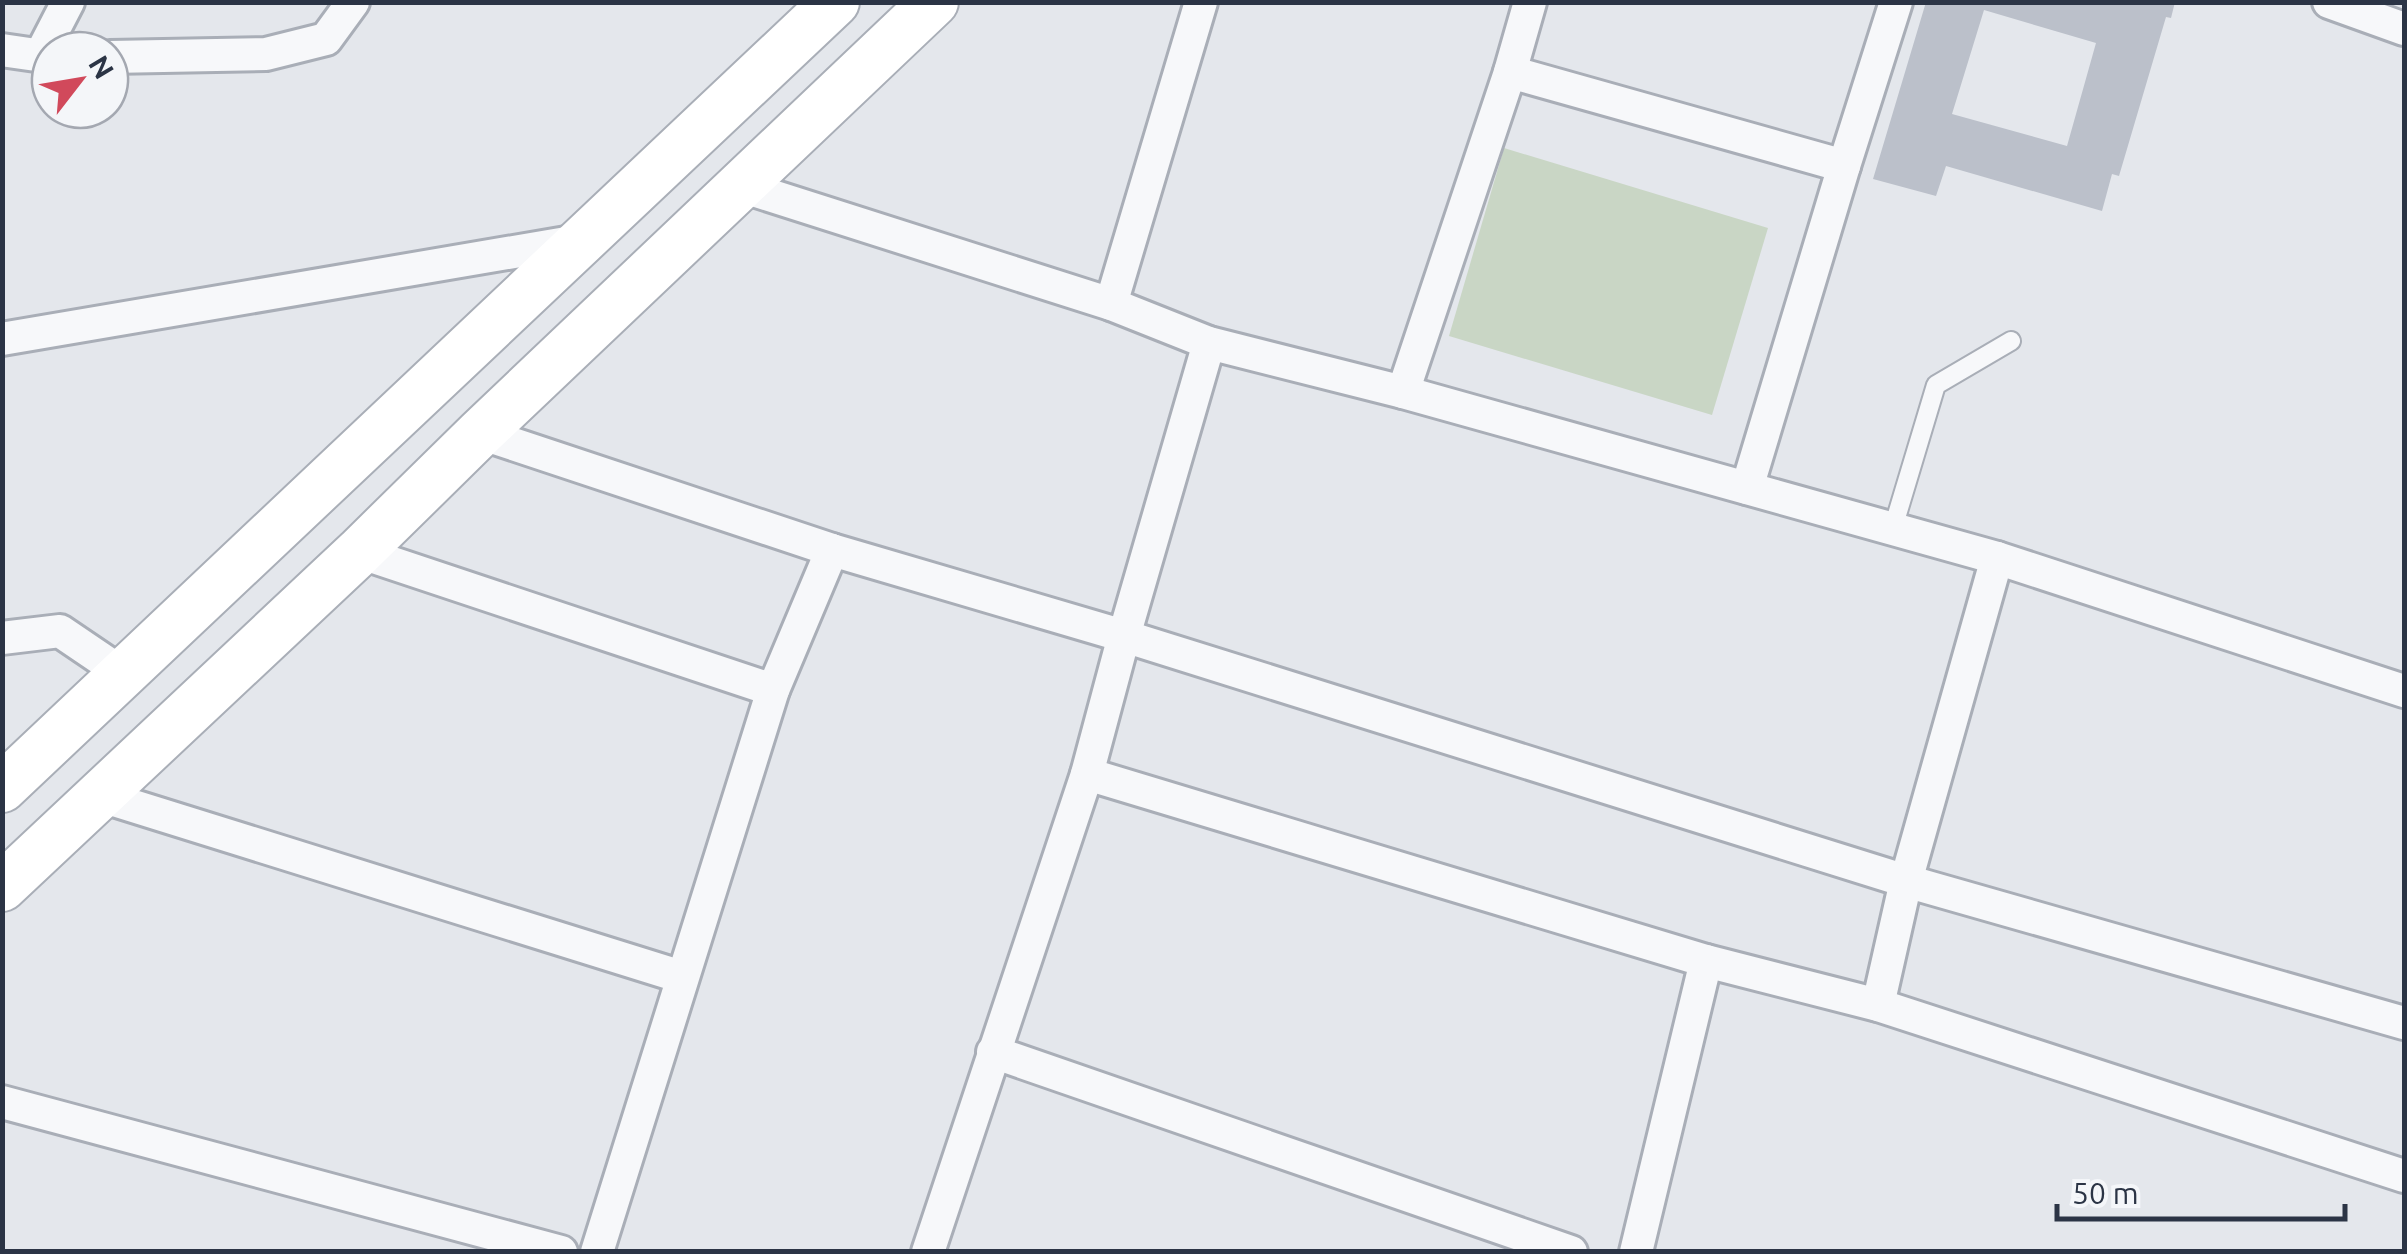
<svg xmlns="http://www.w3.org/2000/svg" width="2407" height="1254" font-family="Ubuntu,sans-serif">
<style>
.green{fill:#c9d6c5}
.building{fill:#bbc0ca;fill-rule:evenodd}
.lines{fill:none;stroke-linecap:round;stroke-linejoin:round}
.lane-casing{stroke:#a9aeb7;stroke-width:22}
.street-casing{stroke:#a9aeb7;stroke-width:38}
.secondary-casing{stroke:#a9aeb7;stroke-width:52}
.lane{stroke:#f7f8fa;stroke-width:18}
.street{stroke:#f7f8fa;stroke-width:32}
.secondary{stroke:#fff;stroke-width:48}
</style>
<rect width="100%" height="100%" fill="#e4e7ec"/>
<!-- green -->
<path class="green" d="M1504 148 1768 228 1712 415 1449 336Z"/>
<!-- building -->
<path class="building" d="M1926 2H2175L2171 18 2166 17 2119 176 2112 174 2102 211 1946 166 1936 196 1873 179ZM1984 10 2096 43 2067 146 1952 114Z"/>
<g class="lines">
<!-- lane casing -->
<g class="lane-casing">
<path id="lane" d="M1893 528 1936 385 2011 341"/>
</g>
<!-- street casing -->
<g class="street-casing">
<g id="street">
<path d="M2329 2 2404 29"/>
<path d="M2 50 50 57"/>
<path d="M40 56 68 2"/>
<path d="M110 57 266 54 326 39 353 2"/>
<path d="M1510 72 1844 166"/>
<path d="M741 186 1111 304 1209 343 1403 392 1997 558 2404 691"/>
<path d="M1111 304 1201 2"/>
<path d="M2 339 584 240"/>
<path d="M1403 392 1510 72 1530 2"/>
<path d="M480 433 832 550 1124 636 1906 881 2404 1023"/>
<path d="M1747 488 1844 166 1896 2"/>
<path d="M359 552 773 690"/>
<path d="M2 638 60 631 122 673"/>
<path d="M1087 774 1706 961 1878 1005 2404 1176"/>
<path d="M98 795 682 977"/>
<path d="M1878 1005 1906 881 1997 558"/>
<path d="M993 1052 1571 1252"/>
<path d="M2 1102 561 1252"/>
<path d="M597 1252 773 690 832 550"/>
<path d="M928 1252 1087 774 1124 636 1209 343"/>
<path d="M1636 1252 1706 961"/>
</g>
</g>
<!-- secondary casing -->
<g class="secondary-casing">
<g id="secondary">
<path d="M2 788 835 2"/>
<path d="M2 887 359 552 480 433 934 2"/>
</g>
</g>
<!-- lane -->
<use href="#lane" class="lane"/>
<!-- street -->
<use href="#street" class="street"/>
<!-- secondary -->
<use href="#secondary" class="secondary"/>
</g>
<!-- border -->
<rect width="2407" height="1254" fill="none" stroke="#2b3445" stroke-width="10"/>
<!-- north arrow -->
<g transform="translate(80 80) rotate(59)"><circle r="48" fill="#f4f6f9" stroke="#a4a8b1" stroke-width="2.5"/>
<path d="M0-8L18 38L0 25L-18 38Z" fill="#d1495b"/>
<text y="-15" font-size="28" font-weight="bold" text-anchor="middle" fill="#2b3445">N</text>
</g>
<!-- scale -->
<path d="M2057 1204v15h288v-15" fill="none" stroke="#2b3445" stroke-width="5"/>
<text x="2072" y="1204" font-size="30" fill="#2b3445" stroke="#f4f6f9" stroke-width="8" paint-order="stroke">50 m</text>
</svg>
